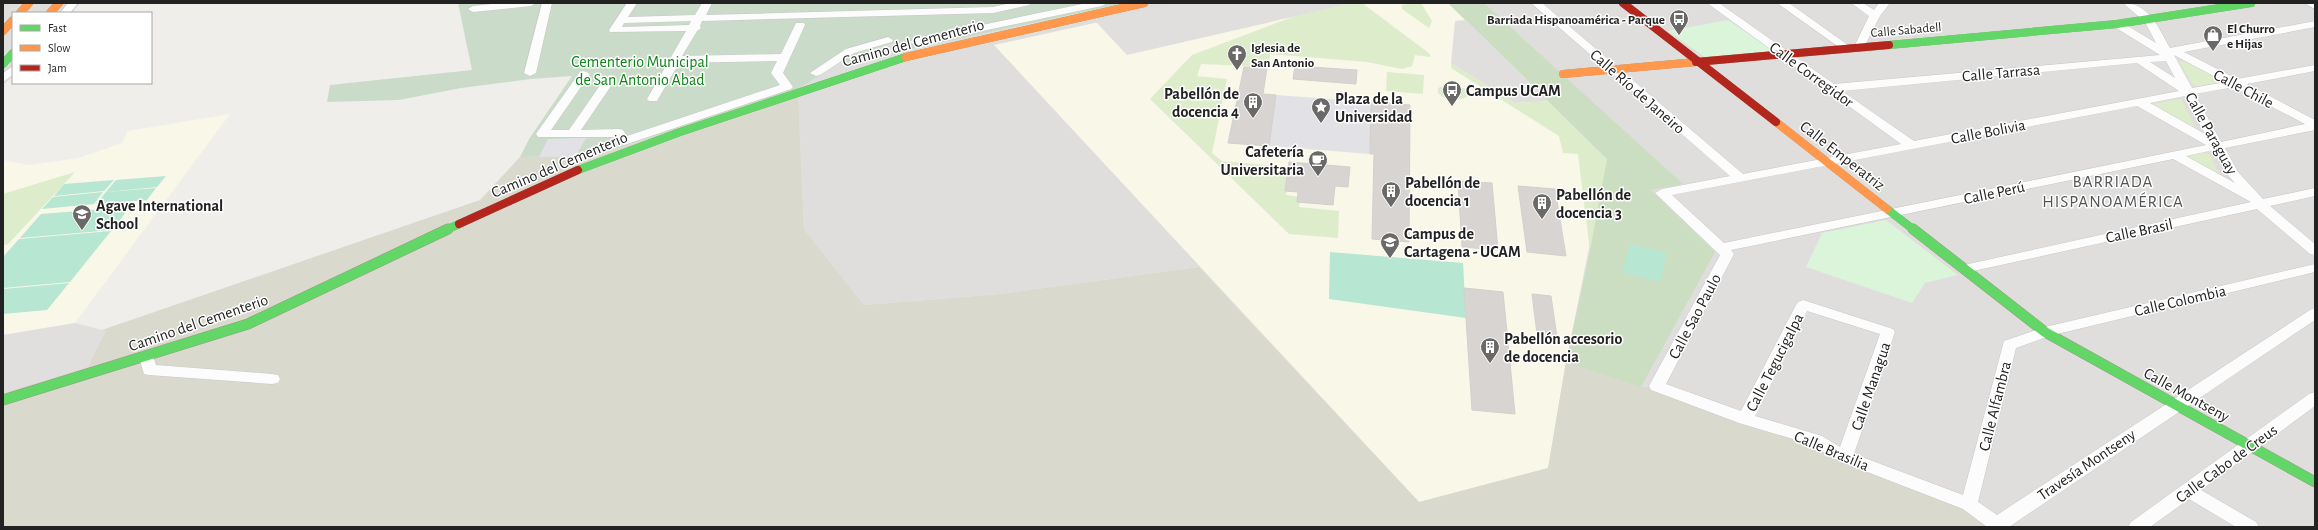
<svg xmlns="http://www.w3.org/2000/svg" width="2318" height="530" font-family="'Alegreya Sans',sans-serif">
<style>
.residential{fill:#dfdedc}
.education{fill:#f8f7e8}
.construction{fill:#d9d9cd}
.grass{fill:#ddeccb}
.forest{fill:#cbdec1}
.cemetery{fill:#cadbca}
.park{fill:#daf5da}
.pitch{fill:#b7e6d2}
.parking{fill:#e0dfde}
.plaza{fill:#e2e1e5}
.building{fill:#d7d4d2;stroke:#d3d0cc}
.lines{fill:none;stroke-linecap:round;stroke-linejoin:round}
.street-casing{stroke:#c9c8c7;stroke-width:1}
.fast-far1-casing{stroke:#999a82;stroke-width:8}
.fast-casing{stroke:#999a82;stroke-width:11}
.slow-casing{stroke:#999a82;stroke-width:8}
.jam-casing{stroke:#999a82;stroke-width:8}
.street{fill:#fdfcfc;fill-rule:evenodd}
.fast-far1{stroke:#63d668;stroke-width:8}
.fast{stroke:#63d668;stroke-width:10}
.slow{stroke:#ff974d;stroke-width:8}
.jam{stroke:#b3261e;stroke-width:8}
.labels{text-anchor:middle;stroke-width:3;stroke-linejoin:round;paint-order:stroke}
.far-poi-label{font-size:13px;font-weight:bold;fill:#222;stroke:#fff;text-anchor:start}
.far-street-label{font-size:13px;fill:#222;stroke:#fff}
.street-label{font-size:16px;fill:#222;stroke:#fff}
.park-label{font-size:16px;fill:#0c8416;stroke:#fff}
.poi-label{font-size:16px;font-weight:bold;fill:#222;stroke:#fff;text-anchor:start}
.neighbourhood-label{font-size:17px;letter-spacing:1px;fill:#555;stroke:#fff}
</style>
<rect width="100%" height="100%" fill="#f0eeeb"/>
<!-- residential -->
<g class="residential">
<path d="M3 3H80L72 13H13V76L3 85Z"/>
<path d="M1126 3H2315V527H2000L1657 386 1641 387 1419 502 1199 267 1000 294 864 305 804 229 798 89 843 61 850 63 884 55 878 48 898 42 912 49Z"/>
</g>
<!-- education -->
<g class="education">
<path d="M1185 3H1448L1607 159 1566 362 1548 468 1419 502 994 45Z"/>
<path d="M230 114 75 323 3 335V245L8 244 74 173 3 194V160L29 165 79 158 122 143 128 131Z"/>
</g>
<!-- construction -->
<path class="construction" d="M798 89 804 229 864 305 1000 294 1199 267 1419 502 1548 468 1566 362 1641 387 1657 386 1969 504 2000 527H3V364L480 200 520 157 594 156Z"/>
<!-- grass -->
<g class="grass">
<path d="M1353 3H1362L1430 54V57L1415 55 1412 66 1402 69 1367 62 1270 54 1269 67 1201 64 1197 76 1227 79 1212 153 1222 161 1290 167 1286 195 1300 197 1299 207 1339 211 1338 238 1289 234 1150 99 1192 55 1295 16Z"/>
<path d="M1412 3H1421L1432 21 1429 28 1402 9V5Z"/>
<path d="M2182 61 2188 62 2226 81 2201 87 2193 85 2179 62Z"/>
<path d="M1451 63 1515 103 1549 101 1607 159 1590 251 1578 154 1563 153 1559 136 1451 68Z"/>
<path d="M1387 72 1424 75 1423 94 1386 91Z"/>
<path d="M1448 84 1466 89 1469 93 1468 96C1459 102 1445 101 1438 93V88Z"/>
<path d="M2180 99 2182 100 2197 131 2149 105Z"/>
<path d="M2204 153 2209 154 2220 175 2187 156Z"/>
<path d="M75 172 8 244 3 245V194Z"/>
</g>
<!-- forest -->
<path class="forest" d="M1448 3H1484L1683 184 1651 190 1715 252 1641 387 1566 362 1590 251 1607 159Z"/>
<!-- cemetery -->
<path class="cemetery" d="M458 3H1126L912 49 898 42 878 48 885 55 850 63 843 61 798 89 594 156 520 157 529 139 572 76 531 79 461 88 399 100 327 102 330 85 472 70Z"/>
<!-- park -->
<g class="park">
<path d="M1728 20 1778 54 1709 60 1668 31Z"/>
<path d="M1886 220 1958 275 1925 283 1912 303 1806 267 1822 233Z"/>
</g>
<!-- pitch -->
<g class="pitch">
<path d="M166 176 157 187 106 192 116 180Z"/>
<path d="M114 180 104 191 54 196 64 184Z"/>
<path d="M156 188 147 200 96 204 106 192Z"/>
<path d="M103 192 94 204 42 209 53 197Z"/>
<path d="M130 207 112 230 20 238 41 214Z"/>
<path d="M111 231 70 282 3 288V264L28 262 3 264V257L19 239Z"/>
<path d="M1630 244 1667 253 1660 282 1622 272Z"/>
<path d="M1330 252 1463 263 1466 318 1329 299Z"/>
<path d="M69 283 47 310 3 314V289Z"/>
</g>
<!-- parking -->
<g class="parking">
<path d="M1185 3H1353L1127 55 1096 22Z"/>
<path d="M1466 20 1549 101 1515 103 1451 63 1455 21Z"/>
<path d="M75 323 106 331 88 367 3 393V335Z"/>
</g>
<!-- plaza -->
<g class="plaza">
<path d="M1276 95 1371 102 1370 154 1269 146Z"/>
<path d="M586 138 576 156 539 157 548 139Z"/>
</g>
<!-- building -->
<g class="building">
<path d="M1295 66 1357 70 1356 84 1293 79Z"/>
<path d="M1244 67 1267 68 1263 94 1276 95 1269 146 1228 143Z"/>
<path d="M1371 102 1410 105 1409 242 1372 239 1374 154H1370Z"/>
<path d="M1289 162 1350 167 1348 187 1335 186 1333 205 1297 202 1298 192 1285 191Z"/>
<path d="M1458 181 1492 183 1498 250 1462 247Z"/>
<path d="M1518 186 1555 189 1566 256 1527 252Z"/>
<path d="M1464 288 1503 292 1515 414 1472 410Z"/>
<path d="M1532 294 1551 296 1558 344 1538 342Z"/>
</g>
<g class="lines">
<!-- street casing -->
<g class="street-casing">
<g id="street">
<path d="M68 3H78L70 13H60Z"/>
<path d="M501 3H536L531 6 473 12 468 9 473 6Z"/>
<path d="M542 3H552L536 73 530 76 524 73Z"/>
<path d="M627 3H637L628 17 695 15 702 3H712L706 15 993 7 1011 3H1030L1029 5 993 13 702 21 700 26 701 28 697 31 682 56 781 54 796 23H804L805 25 783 73 793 87 791 89 624 145 620 144 615 137H538L536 134 538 131 580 72 584 71 590 74 551 130H569L603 81 607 80 613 83 581 130 619 129 623 130 627 136 780 85 771 73 777 61 679 63 657 101H649L647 99 686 31 610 32 609 30ZM691 21 689 25 622 27 624 23Z"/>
<path d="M1087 3H1107L1102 6 915 45 910 42 915 39Z"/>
<path d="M1531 3H1542L1743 174 1901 144 1707 3H1719L1834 84 2160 55 2113 26V22H2121L2156 43 2145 22 2123 3C2149 3 2158 27 2170 48L2315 21V27L2184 52 2237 79 2315 65V71L2247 84 2315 120V130L2225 148 2238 172 2263 199 2315 188V196L2270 206 2315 244V255L2310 254 2257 209 1964 273 1957 269 1964 265 2251 202 2173 159 1731 250 1734 254 1666 384 1741 411 1796 305 1798 302 1803 300 1893 329 1895 332 1854 454 1963 495 2004 341 2045 327 2315 264V272L2049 336 2016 348 1978 502 1997 515 2310 310 2315 308V320L2009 527H1987L1963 509 1839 461 1810 444 1739 423 1651 390 1649 386 1720 255 1655 193 1662 189 1730 176ZM2174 55 2225 82 2192 88ZM2166 61 2175 78 2150 62ZM2137 63 2179 91 1914 141 1842 91ZM2234 87 2305 124 2221 142 2195 94ZM2185 96 2205 134 2150 103ZM2137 106 2206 145 1724 243 1672 195ZM2214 150 2227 174 2235 183 2186 156ZM1807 311 1880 334 1840 447 1822 436 1755 416Z"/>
<path d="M1777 3H1789L1852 48 1851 50H1843Z"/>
<path d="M1851 3H1863L1874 10 1879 3H1890L1880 16 1864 47 1859 50 1854 47 1869 16Z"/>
<path d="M2304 3H2315V9Z"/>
<path d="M888 37 893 40 892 42 854 53 820 75 816 76 810 73 846 49Z"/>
<path d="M13 66V75L3 82V73Z"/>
<path d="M147 352 152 353 156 365 272 374 278 375 280 379 278 383 272 384 149 375 144 374 139 357 142 353Z"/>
<path d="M2315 392V406L2201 490 2256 522 2259 527H2236L2189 499 2150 527H2128L2131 522 2309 394Z"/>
</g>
</g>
<!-- fast-far1 casing -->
<g class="fast-far1-casing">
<g id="fast-far1">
<path d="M1889 45 2117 24 2251 3"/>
<path d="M3 64 13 53"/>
<path d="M578 170 680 132 906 57"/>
<path d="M1887 209 1914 230"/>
<path d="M446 230 459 224"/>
</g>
</g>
<!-- fast casing -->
<g class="fast-casing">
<g id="fast">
<path d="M1913 229 2045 332 2315 482"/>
<path d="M3 400 248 324 448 229"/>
</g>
</g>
<!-- slow casing -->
<g class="slow-casing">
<g id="slow">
<path d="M20 13 29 3"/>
<path d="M50 13 59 3"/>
<path d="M3 31 13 20"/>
<path d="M906 57 1144 3"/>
<path d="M1563 74 1696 62"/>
<path d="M1776 122 1887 209"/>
</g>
</g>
<!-- jam casing -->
<g class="jam-casing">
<g id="jam">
<path d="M1623 3 1776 122"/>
<path d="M1696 62 1889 45"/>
<path d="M459 224 578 170"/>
</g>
</g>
<!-- street -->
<use href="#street" class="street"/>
<!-- fast-far1 -->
<use href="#fast-far1" class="fast-far1"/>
<!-- fast -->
<use href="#fast" class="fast"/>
<!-- slow -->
<use href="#slow" class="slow"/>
<!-- jam -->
<use href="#jam" class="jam"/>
</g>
<!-- icons -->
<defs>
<g id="bus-pin" transform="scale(1)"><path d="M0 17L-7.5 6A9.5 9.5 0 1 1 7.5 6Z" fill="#6a6968" stroke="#fff"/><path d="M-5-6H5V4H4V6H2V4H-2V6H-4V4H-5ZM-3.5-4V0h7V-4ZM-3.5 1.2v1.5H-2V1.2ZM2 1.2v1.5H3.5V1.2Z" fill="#fff"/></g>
<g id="shop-pin" transform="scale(1)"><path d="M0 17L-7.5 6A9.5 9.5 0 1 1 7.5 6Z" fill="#6a6968" stroke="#fff"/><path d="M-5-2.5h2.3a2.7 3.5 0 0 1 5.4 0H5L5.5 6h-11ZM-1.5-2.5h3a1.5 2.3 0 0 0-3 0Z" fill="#fff"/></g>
<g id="church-pin" transform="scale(1)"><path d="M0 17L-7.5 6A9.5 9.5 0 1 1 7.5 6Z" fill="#6a6968" stroke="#fff"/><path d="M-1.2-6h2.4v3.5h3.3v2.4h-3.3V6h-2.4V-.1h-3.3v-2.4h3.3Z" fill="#fff"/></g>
<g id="building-pin" transform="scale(1)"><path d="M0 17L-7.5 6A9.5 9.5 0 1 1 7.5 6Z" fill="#6a6968" stroke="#fff"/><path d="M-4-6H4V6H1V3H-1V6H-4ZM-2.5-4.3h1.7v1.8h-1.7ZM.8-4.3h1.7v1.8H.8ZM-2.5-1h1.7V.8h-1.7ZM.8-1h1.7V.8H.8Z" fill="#fff"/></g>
<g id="sight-pin" transform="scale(1)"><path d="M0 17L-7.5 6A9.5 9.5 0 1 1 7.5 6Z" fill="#6a6968" stroke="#fff"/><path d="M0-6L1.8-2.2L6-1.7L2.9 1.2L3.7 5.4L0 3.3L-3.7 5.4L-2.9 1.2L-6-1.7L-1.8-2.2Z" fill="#fff"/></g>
<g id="cafe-pin" transform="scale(1)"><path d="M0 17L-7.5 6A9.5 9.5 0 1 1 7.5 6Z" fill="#6a6968" stroke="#fff"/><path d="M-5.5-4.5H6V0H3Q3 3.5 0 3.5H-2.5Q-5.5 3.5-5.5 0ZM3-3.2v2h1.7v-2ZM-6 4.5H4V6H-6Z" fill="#fff"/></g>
<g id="school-pin" transform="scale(1)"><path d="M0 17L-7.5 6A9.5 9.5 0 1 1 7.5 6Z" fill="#6a6968" stroke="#fff"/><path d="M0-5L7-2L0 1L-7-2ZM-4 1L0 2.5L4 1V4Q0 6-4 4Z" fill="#fff"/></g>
<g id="university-pin" transform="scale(1)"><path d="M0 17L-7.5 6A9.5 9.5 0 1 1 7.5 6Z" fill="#6a6968" stroke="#fff"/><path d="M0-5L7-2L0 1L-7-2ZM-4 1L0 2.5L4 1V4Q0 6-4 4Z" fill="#fff"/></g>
</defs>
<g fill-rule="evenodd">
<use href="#bus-pin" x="1679" y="19"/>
<use href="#shop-pin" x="2213" y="35"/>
<use href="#church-pin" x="1237" y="54"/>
<use href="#bus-pin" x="1452" y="90"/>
<use href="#building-pin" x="1253" y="102"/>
<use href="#sight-pin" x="1321" y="107"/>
<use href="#cafe-pin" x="1318" y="160"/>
<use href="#building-pin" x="1391" y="191"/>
<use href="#building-pin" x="1542" y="203"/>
<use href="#school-pin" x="82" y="214"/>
<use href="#university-pin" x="1390" y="242"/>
<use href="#building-pin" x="1490" y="347"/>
</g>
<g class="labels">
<!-- far-poi labels -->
<g class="far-poi-label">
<text x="1665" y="24" text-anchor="end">Barriada Hispanoamérica - Parque</text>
<text x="2227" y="33">El Churro<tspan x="2227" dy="15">e Hijas</tspan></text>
<text x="1251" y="52">Iglesia de<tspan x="1251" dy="15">San Antonio</tspan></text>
</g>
<!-- far-street labels -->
<g class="far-street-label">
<text transform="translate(1906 29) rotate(-5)" y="5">Calle Sabadell</text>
</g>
<!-- street labels -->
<g class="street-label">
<text transform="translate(913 42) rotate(-15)" y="6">Camino del Cementerio</text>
<text transform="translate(2001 72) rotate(-5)" y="6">Calle Tarrasa</text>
<text transform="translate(1812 74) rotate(36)" y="6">Calle Corregidor</text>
<text transform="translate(2244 88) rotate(28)" y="6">Calle Chile</text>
<text transform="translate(1638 91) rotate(41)" y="6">Calle Río de Janeiro</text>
<text transform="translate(1988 131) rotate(-11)" y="6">Calle Bolivia</text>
<text transform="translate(2212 133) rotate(61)" y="6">Calle Paraguay</text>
<text transform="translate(1843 155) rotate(38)" y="6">Calle Emperatriz</text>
<text transform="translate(559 164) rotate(-23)" y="6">Camino del Cementerio</text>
<text transform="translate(1994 192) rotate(-12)" y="6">Calle Perú</text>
<text transform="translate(2139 230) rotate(-12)" y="6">Calle Brasil</text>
<text transform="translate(2180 300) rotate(-13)" y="6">Calle Colombia</text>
<text transform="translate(1694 316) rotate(-62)" y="6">Calle Sao Paulo</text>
<text transform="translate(198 322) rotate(-19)" y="6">Camino del Cementerio</text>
<text transform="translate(1774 362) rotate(-63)" y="6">Calle Tegucigalpa</text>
<text transform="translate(1870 386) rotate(-71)" y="6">Calle Managua</text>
<text transform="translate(2187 394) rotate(29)" y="6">Calle Montseny</text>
<text transform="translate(1994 406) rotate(-76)" y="6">Calle Alfambra</text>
<text transform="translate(1832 450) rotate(23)" y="6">Calle Brasilia</text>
<text transform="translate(2226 463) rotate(-36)" y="6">Calle Cabo de Creus</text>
<text transform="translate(2086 464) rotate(-34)" y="6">Travesía Montseny</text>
</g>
<!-- park labels -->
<g class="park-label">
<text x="640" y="67">Cementerio Municipal<tspan x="640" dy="18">de San Antonio Abad</tspan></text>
</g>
<!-- poi labels -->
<g class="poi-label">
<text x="1466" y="96">Campus UCAM</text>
<text x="1239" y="99" text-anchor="end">Pabellón de<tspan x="1239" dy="18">docencia 4</tspan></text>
<text x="1335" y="104">Plaza de la<tspan x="1335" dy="18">Universidad</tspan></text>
<text x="1304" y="157" text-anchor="end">Cafetería<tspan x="1304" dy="18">Universitaria</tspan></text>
<text x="1405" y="188">Pabellón de<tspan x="1405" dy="18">docencia 1</tspan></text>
<text x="1556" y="200">Pabellón de<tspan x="1556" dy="18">docencia 3</tspan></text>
<text x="96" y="211">Agave International<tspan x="96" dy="18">School</tspan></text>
<text x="1404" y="239">Campus de<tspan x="1404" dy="18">Cartagena - UCAM</tspan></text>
<text x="1504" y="344">Pabellón accesorio<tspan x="1504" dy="18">de docencia</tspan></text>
</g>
<!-- neighbourhood labels -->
<g class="neighbourhood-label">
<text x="2113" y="187">BARRIADA<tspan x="2113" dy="20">HISPANOAMÉRICA</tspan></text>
</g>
</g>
<!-- border -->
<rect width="2318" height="530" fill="none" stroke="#222222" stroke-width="8"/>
<!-- legend -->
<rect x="12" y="12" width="140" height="72" fill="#ffffff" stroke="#a7a7a7"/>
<rect x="20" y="25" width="20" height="6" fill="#63d668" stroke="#a7a7a7"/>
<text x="48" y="32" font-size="12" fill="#222222">Fast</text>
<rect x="20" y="45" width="20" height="6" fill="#ff974d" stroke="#a7a7a7"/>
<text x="48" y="52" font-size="12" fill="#222222">Slow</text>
<rect x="20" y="65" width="20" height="6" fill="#b3261e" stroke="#a7a7a7"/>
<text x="48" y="72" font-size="12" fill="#222222">Jam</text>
</svg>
